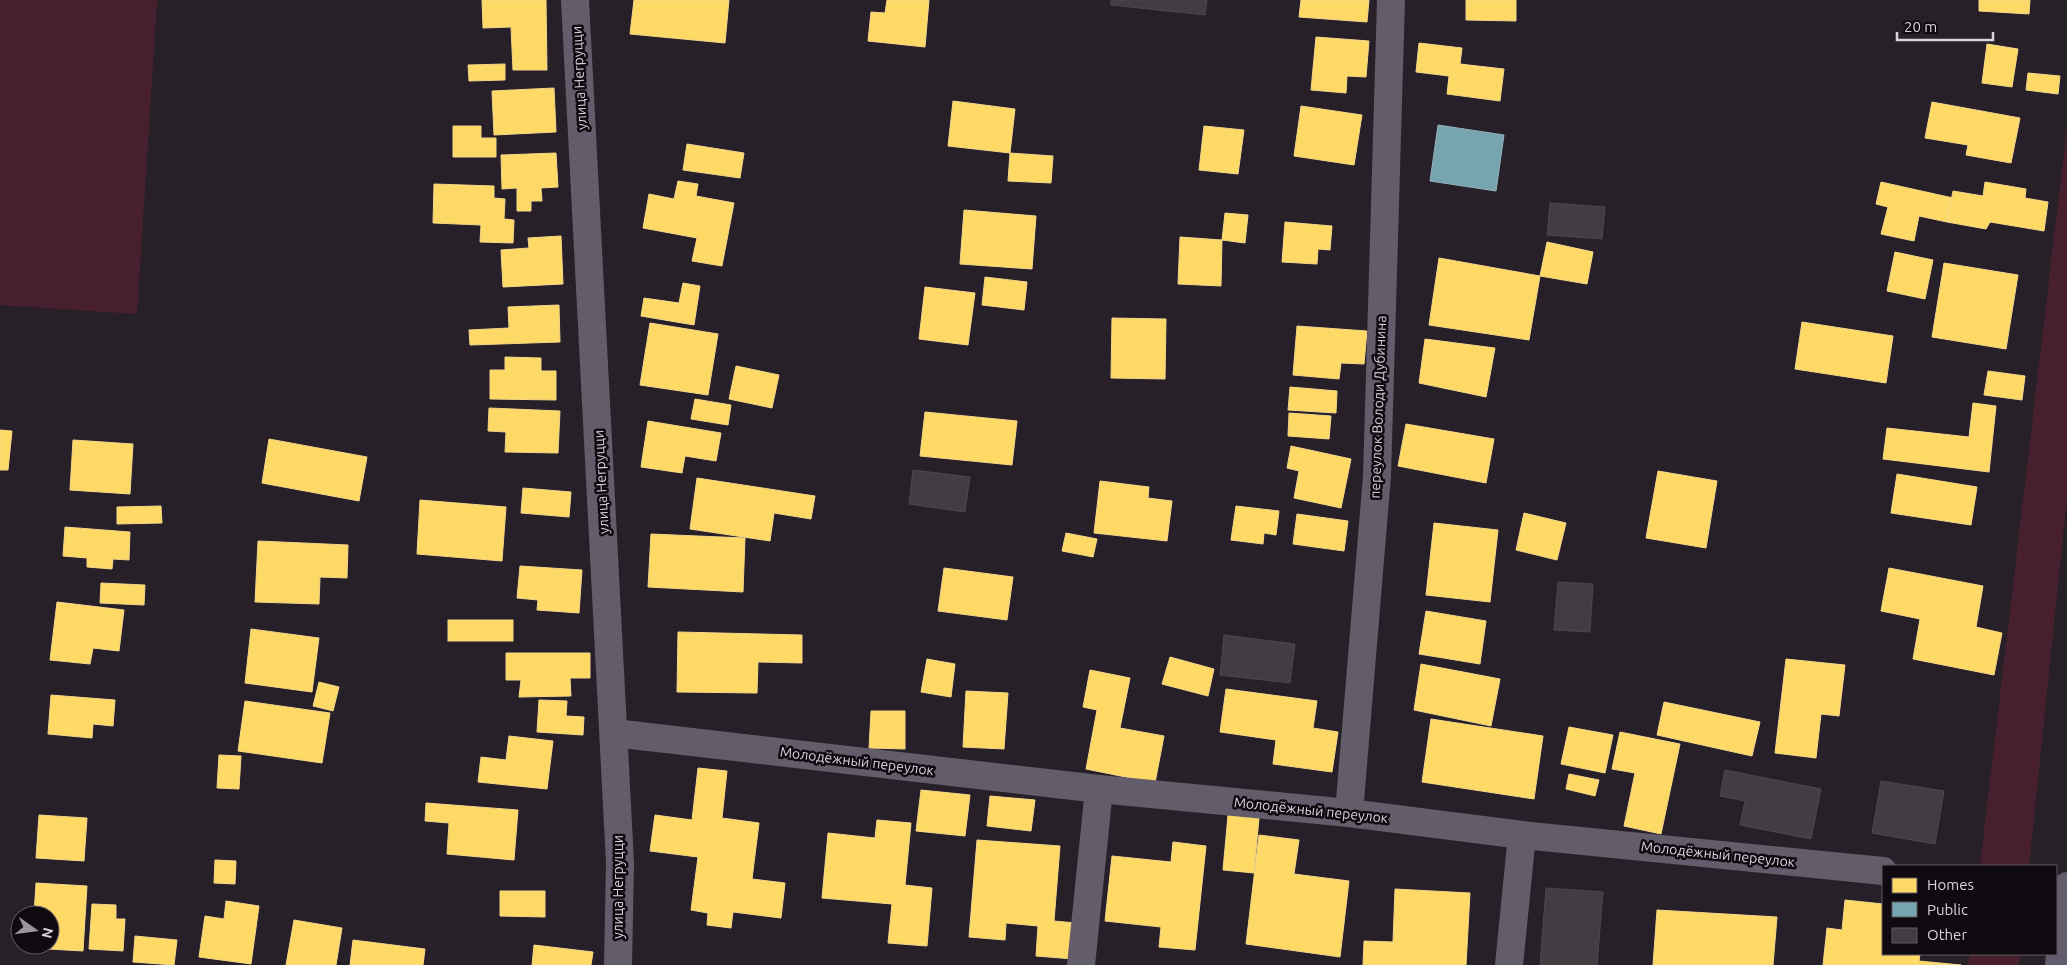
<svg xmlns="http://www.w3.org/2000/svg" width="2067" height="965" font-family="Ubuntu,sans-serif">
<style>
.green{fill:#48202d}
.homes{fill:#ffd966;stroke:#f4d78a}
.public{fill:#76a5af;stroke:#94b2bd}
.building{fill:#433c43;stroke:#4f474e}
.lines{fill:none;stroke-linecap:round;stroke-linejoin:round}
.minor{stroke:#625c6b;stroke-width:28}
.major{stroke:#635c6c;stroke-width:28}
.labels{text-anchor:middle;stroke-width:5;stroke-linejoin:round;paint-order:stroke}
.street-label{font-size:14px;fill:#dbd2de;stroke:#0f0910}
</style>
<rect width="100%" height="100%" fill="#272029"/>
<!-- green -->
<g class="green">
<path d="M0 0H157L137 314 0 305Z"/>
<path d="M2067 127V497L2029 866H1980Z"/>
<path d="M1970 954H2020L2019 965H1968Z"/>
</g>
<!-- homes -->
<g class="homes">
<path d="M482 0H546L547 70H513L511 27 483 28Z"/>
<path d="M634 0H729L725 43 630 34Z"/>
<path d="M887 0H929L925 47 868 41 871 12 885 13Z"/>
<path d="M1301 0H1369L1367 22 1299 17Z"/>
<path d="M1466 0H1516V21L1466 20Z"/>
<path d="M1979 0H2030L2029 14 1979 11Z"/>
<path d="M1316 37 1369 41 1366 77 1347 76 1346 93 1311 90Z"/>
<path d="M1419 43 1462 48 1460 64 1504 69 1500 101 1447 94 1449 76 1416 72Z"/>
<path d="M1987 44 2018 49 2012 87 1982 83Z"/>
<path d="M505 64V80L469 81 468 65Z"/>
<path d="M2028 73 2060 76 2058 94 2026 90Z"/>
<path d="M554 88 556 132 494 135 492 91Z"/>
<path d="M953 101 1015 109 1010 153 948 146Z"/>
<path d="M1932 102 2020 118 2011 163 1966 155 1968 145 1925 138Z"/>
<path d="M1301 106 1362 115 1354 165 1294 156Z"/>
<path d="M453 126H481V138H496V157H453Z"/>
<path d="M1204 126 1244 130 1238 174 1199 170Z"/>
<path d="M687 144 744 153 740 178 683 170Z"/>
<path d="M556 153 558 187 541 188 542 201H531V211H517V188L502 189 501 155Z"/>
<path d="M1010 153 1053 156 1051 183 1008 181Z"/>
<path d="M678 181 698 184 696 196 734 203 722 266 692 261 697 238 643 228 649 194 674 199Z"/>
<path d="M1881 182 1953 198 1947 222 1919 216 1914 241 1881 234 1888 207 1876 204Z"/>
<path d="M1985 182 2026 189 2025 198 2048 202 2044 231 1990 222 1986 229 1947 222 1953 191 1983 196Z"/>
<path d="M434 184 494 186V198L505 199 504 219 514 220 513 243 480 242 481 225 433 223Z"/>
<path d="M964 210 1036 216 1032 269 960 264Z"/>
<path d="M1225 213 1248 215 1245 243 1222 240Z"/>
<path d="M1285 222 1332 226 1330 250 1318 249 1317 264 1282 262Z"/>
<path d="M561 236 563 284 503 287 501 250 529 248 528 238Z"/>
<path d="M1180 237 1222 240 1221 286 1178 284Z"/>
<path d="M1547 242 1593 252 1587 284 1540 276Z"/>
<path d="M1895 252 1933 260 1925 299 1887 291Z"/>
<path d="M1439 258 1540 276 1529 340 1429 325Z"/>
<path d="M1944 263 2018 275 2006 349 1932 337Z"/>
<path d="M985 277 1027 282 1024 310 982 305Z"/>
<path d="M683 283 700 286 694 325 641 316 644 298 679 303Z"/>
<path d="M925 287 975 293 968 345 919 339Z"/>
<path d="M559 305 560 342 470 345 469 330 509 328 508 307Z"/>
<path d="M1112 318 1166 319 1165 379 1111 378Z"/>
<path d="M1802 322 1893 336 1886 383 1795 369Z"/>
<path d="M650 323 718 334 708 395 640 385Z"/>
<path d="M1297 326 1367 331 1364 364 1341 363 1339 379 1293 375Z"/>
<path d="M1425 339 1495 348 1486 397 1419 383Z"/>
<path d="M505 357 541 358V371H556V400L490 399V370H505Z"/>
<path d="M736 366 779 375 772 408 729 399Z"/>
<path d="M1988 371 2025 376 2022 400 1984 395Z"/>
<path d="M1290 387 1337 391 1336 413 1288 410Z"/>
<path d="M695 399 731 405 728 425 691 419Z"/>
<path d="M1973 403 1996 406 1989 472 1883 459 1887 428 1969 437Z"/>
<path d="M489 408 560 411 558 453 505 452 506 432 488 431Z"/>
<path d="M925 412 1017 421 1012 465 920 456Z"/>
<path d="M1289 413 1331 416 1329 439 1288 436Z"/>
<path d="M648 421 721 433 716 461 685 456 682 473 641 467Z"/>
<path d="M1406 424 1494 439 1486 483 1398 466Z"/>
<path d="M0 430 12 431 8 470H0Z"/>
<path d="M269 439 367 457 359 501 262 483Z"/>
<path d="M73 440 133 444 130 494 70 490Z"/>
<path d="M1291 446 1351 459 1341 508 1294 498 1299 471 1287 468Z"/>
<path d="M1658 471 1717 481 1706 548 1646 538Z"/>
<path d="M1897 474 1977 487 1971 525 1891 513Z"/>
<path d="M697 478 815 496 811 519 774 513 770 541 690 529Z"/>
<path d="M1100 481 1149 487 1148 498 1172 501 1167 541 1094 533Z"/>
<path d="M523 488 571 492 569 517 521 513Z"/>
<path d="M420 500 506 507 502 561 417 554Z"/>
<path d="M161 506 162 523 117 524V507Z"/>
<path d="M1236 506 1279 511 1276 535 1264 533 1263 544 1231 540Z"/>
<path d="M1524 513 1566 523 1557 560 1516 550Z"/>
<path d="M1297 514 1348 521 1344 551 1293 544Z"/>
<path d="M1434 523 1498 530 1490 602 1426 595Z"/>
<path d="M65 527 130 532 129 560 113 559 112 569 87 567V558L63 556Z"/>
<path d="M1066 533 1097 539 1093 557 1062 551Z"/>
<path d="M651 534 745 538 743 592 648 587Z"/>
<path d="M258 541 348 545 347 578 320 577 319 604 255 602Z"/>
<path d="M520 566 582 570 579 613 537 610 538 600 517 598Z"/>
<path d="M944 568 1013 577 1007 620 938 611Z"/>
<path d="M1889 568 1983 586 1976 627 2002 633 1994 675 1913 659 1920 619 1881 611Z"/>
<path d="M101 583 145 585 144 605 100 603Z"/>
<path d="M57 602 124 610 119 651 93 648 90 664 50 660Z"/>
<path d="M1426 611 1486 621 1480 664 1419 654Z"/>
<rect x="448" y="620" width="65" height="21"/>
<path d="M251 629 319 638 312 692 245 683Z"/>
<path d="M678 632 802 635V663L758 662 757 693 677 692Z"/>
<path d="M506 653H590V678H570L571 696 519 697 521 680H506Z"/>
<path d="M1170 657 1214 669 1208 696 1162 684Z"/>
<path d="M927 659 955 664 951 697 921 692Z"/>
<path d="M1786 659 1845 665 1839 716 1821 714 1816 758 1775 753Z"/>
<path d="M1421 664 1500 679 1491 726 1414 710Z"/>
<path d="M1090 670 1130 678 1120 728 1164 736 1155 783 1086 769 1097 710 1083 707Z"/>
<path d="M319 682 339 687 333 711 313 706Z"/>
<path d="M1226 689 1317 701 1313 728 1338 732 1332 772 1273 764 1276 740 1220 732Z"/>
<path d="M966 691 1008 693 1004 749 963 747Z"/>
<path d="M51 695 115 700 113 726 93 724 92 738 48 734Z"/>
<path d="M539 700 567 701 566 716 584 717 583 735 537 732Z"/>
<path d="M245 701 330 713 322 763 238 751Z"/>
<path d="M1664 702 1760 722 1752 756 1657 735Z"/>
<path d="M871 711H905V749L869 748Z"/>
<path d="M1431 719 1543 736 1534 799 1422 782Z"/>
<path d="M1569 727 1613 735 1605 773 1561 764Z"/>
<path d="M1620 732 1680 744 1661 834 1624 826 1635 773 1612 769Z"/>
<path d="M509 736 553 741 547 789 478 782 481 757 506 760Z"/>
<path d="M219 755 241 756 239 789 217 788Z"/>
<path d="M698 768 727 771 722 818 759 823 752 879 785 883 781 918 733 912 731 928 707 925 708 913 691 910 698 857 650 851 655 815 692 820Z"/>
<path d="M1569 774 1599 780 1595 796 1566 789Z"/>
<path d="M921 790 970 795 965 836 916 831Z"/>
<path d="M990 796 1035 800 1031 831 987 826Z"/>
<path d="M426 803 518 810 514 860 447 854 449 823 425 821Z"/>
<path d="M39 815 87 818 84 861 36 858Z"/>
<path d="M1228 815 1259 818 1254 873 1223 870Z"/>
<path d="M877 820 911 823 905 885 932 888 927 946 888 943 892 904 822 898 828 833 875 838Z"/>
<path d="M1259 835 1299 840 1294 874 1349 881 1340 957 1246 944Z"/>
<path d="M977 840 1060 846 1054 921 1076 923 1073 959 1036 956 1038 926 1006 923 1005 940 969 937Z"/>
<path d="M1173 842 1206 846 1195 950 1159 947 1161 927 1105 921 1112 856 1171 862Z"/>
<path d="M215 860 236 861 235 884 214 883Z"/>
<path d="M36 883 87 886 83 951 31 948 32 945H50V915H34Z"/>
<path d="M1395 889 1470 893 1466 965H1363L1364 941 1393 942Z"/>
<path d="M500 891H545V917L500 916Z"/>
<path d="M1845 900 1883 904V954H1920L1919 961 1961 965H1823L1827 928 1842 930Z"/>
<path d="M226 901 259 906 251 964 199 957 205 916 224 919Z"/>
<path d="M92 904 116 905V919H125L123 951 89 949Z"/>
<path d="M1657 910 1777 917 1773 965H1653Z"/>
<path d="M294 920 342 928 336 965H286Z"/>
<path d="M135 936 177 940 174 965 133 962Z"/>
<path d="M353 940 425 949 423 965H350Z"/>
<path d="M534 945 593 952 591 965H532Z"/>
</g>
<!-- public -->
<path class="public" d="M1438 125 1504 135 1496 191 1430 181Z"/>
<!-- building -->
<g class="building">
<path d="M1111 0H1207L1205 15 1111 5Z"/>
<path d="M1550 203 1605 207 1602 239 1547 235Z"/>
<path d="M913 470 970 477 965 512 909 504Z"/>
<path d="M1558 582 1593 584 1590 632 1554 630Z"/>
<path d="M1224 635 1295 644 1290 683 1220 675Z"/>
<path d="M1725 770 1821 789 1811 839 1740 825 1745 801 1720 796Z"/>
<path d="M1881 781 1944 791 1935 844 1872 833Z"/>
<path d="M1546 888 1603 892 1597 965H1540Z"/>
</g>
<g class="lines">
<!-- minor -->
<g class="minor">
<path d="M575 0 620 863 618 965"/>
<path d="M614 733 1099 789 1349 813 1522 835 1883 871"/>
<path d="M1349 813 1377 476 1391 0"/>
<path d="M1081 965 1099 789"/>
<path d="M1509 965 1522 835"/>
</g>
<!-- major -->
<path class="major" d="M2059 965 2067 886"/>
</g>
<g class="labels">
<!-- street labels -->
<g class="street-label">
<text transform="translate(579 78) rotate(-93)" y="5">улица Негруцци</text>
<text transform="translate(1378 407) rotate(-88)" y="5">переулок Володи Дубинина</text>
<text transform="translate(601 482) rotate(-93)" y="5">улица Негруцци</text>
<text transform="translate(857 761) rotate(7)" y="5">Молодёжный переулок</text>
<text transform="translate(1311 810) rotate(6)" y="5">Молодёжный переулок</text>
<text transform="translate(1718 854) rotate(6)" y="5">Молодёжный переулок</text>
<text transform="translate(618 887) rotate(-90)" y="5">улица Негруцци</text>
</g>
</g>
<!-- legend -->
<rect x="1882" y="865" width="175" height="90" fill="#0f0910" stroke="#615962"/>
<rect x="1892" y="878" width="25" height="15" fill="#ffd966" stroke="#615962"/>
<text x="1927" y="890" font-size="15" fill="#dbd2de">Homes</text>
<rect x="1892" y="902" width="25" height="15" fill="#76a5af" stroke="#615962"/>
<text x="1927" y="915" font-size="15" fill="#dbd2de">Public</text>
<rect x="1892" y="928" width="25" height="15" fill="#433c43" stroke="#615962"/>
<text x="1927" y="940" font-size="15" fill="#dbd2de">Other</text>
<!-- north arrow -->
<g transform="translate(35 930) rotate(104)"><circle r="24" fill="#0f0910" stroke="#615962"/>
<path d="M0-4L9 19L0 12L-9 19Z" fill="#9c949f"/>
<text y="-8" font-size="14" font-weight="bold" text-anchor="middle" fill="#dbd2de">N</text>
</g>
<!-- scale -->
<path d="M1897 32v8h96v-8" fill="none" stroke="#dbd2de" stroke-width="2.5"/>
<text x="1904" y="32" font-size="15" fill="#dbd2de" stroke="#0f0910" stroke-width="4" paint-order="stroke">20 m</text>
</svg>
